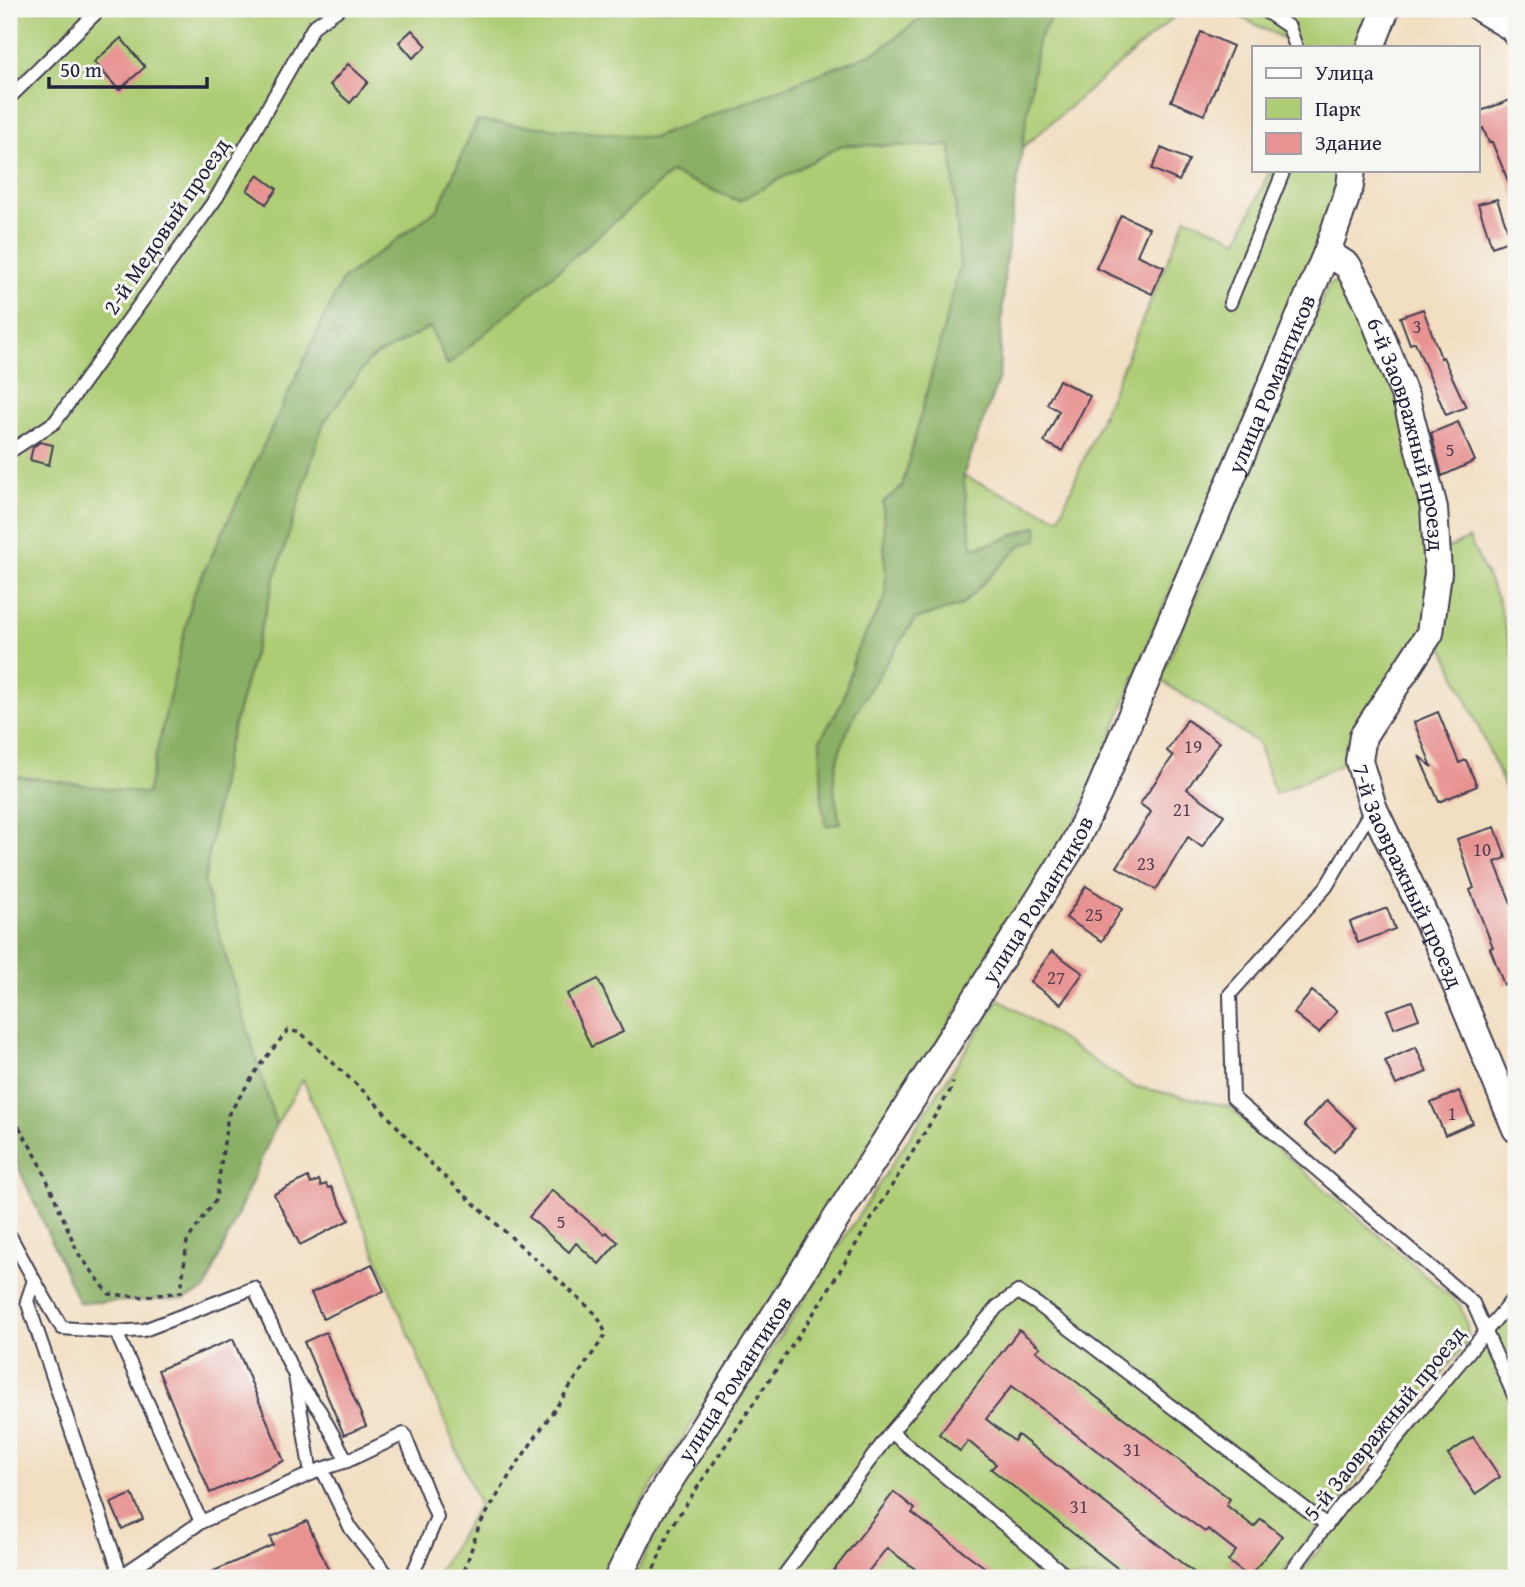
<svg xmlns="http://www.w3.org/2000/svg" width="1525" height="1587" font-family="'Gentium Book Plus',serif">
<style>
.green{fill:#adcc73;stroke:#687757;stroke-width:2}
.forest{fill:#8ab065;stroke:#566950;stroke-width:2}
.building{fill:#e79392}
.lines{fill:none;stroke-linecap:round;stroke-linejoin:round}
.service-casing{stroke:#413e4f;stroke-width:16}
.minor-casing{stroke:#413e4f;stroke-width:30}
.path{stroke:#413e4f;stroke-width:3.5;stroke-dasharray:5 5;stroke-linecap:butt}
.service{stroke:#fff;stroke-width:12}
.minor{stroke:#fff;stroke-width:26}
.labels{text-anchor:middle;stroke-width:6;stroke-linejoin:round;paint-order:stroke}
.number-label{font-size:19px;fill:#533e51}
.street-label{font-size:23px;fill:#22223b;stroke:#f6f6f2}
</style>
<rect width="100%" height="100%" fill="#f6f6f2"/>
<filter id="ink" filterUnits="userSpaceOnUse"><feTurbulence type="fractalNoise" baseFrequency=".0143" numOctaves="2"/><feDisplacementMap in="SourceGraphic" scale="14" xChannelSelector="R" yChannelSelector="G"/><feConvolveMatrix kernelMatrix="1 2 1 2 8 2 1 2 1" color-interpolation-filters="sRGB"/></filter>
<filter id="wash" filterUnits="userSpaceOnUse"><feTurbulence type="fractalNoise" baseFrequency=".00686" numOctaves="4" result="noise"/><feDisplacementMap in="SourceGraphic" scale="28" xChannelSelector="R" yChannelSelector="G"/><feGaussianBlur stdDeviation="1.57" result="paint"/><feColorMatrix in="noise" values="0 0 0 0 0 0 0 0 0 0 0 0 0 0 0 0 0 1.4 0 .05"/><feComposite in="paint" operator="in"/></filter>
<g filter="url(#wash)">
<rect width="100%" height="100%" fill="#f2dec1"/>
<!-- green -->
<g class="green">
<path d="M9 9H933L878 51 652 138 477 121 438 209 342 280 193 595 147 795 9 775Z"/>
<path d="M1056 9H1183L1022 148 1038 40Z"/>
<path d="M1224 9H1377L1363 47H1291V42Z"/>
<path d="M842 145 951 146 960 266 902 487 883 502 886 596 855 654 842 703 820 740 827 826 840 823C838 809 833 793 834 779 840 720 885 668 915 619L962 605 1036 526 997 542 972 548 963 476 1059 518 1186 217 1238 240 1270 170H1346L1334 216 1153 630 1093 783 1067 839 641 1503 604 1578H435L479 1504 303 1079 276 1125 204 884 225 757 273 584 323 424 370 359 430 327 447 364 671 173 739 201Z"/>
<path d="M1339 281 1348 285 1402 403 1430 553 1451 547 1469 538 1498 600 1516 667V812L1439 637 1354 759 1275 794 1258 743 1160 680 1329 284Z"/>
<path d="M999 999 1133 1086 1228 1106 1460 1305 1466 1321 1469 1340 1278 1578H634L665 1514Z"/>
<path d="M1516 1308V1578H1296L1493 1331Z"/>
</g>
<!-- forest -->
<path class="forest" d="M933 9H1056L1038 40 1005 266 999 377 963 476 972 548 997 542 1037 526 1038 539 1020 546 962 605 915 619C886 666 839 723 834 780 833 793 838 810 840 823L826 826 822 805 820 740 842 703 855 654 886 596 883 502 902 487 960 266 951 146 842 145 739 201 671 173 448 365 430 327 370 359 323 424 273 584 225 757 204 884 276 1125 205 1290 184 1299 79 1303 9 1146V775L147 794 193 595 342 280 438 209 477 121 653 138 878 51Z"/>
<g id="blocks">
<!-- building -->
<g class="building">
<path d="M412 30 427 46 413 58 399 42Z"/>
<path d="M1201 32 1233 46 1204 115 1171 101Z"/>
<path d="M121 38 145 67 119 90 94 62Z"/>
<path d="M348 64 368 82 350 103 330 85Z"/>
<path d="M1516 98V200L1492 142 1489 143 1483 128 1478 130V112Z"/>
<path d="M1161 148 1189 160 1179 181 1152 169Z"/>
<path d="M258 175 277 189 266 204 247 190Z"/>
<path d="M1497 199 1511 240 1492 247 1478 204Z"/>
<path d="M1121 215 1149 228 1137 255 1164 267 1152 294 1096 268Z"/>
<path d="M1423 309 1441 358 1443 357 1466 407 1446 415 1415 342 1410 344 1400 317Z"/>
<path d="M1059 380 1090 396 1062 451 1044 442 1059 411 1047 404Z"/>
<path d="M1458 422 1475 461 1442 476 1431 433Z"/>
<path d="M40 442 53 445 49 465 30 460 33 447Z"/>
<path d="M1438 712 1459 763 1466 760 1477 786 1439 802 1419 756 1432 767 1414 722Z"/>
<path d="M1187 720 1219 742 1187 789 1224 815 1202 847 1188 837 1156 890 1117 867 1151 812 1140 804 1173 756 1167 751Z"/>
<path d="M1495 827 1506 858 1495 862 1516 916V980L1504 985 1490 948 1493 947 1470 890 1474 888 1457 839Z"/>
<path d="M1086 886 1122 909 1102 941 1066 918Z"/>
<path d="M1387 908 1395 929 1358 943 1350 922Z"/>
<path d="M1052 951 1083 973 1061 1004 1030 982Z"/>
<path d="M598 979 623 1032 591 1047 567 994Z"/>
<path d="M1312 991 1337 1011 1319 1033 1294 1013Z"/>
<path d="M1412 1001 1419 1019 1394 1028 1387 1010Z"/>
<path d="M1416 1047 1427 1072 1396 1085 1385 1061Z"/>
<path d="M1459 1091 1473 1123 1445 1135 1431 1103Z"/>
<path d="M1327 1100 1356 1128 1334 1152 1304 1125Z"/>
<path d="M308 1177 311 1184 319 1180 321 1186 326 1184 328 1188 331 1187 349 1220 300 1245 274 1194Z"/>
<path d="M552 1190 604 1234 606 1232 618 1242 599 1264 576 1243 569 1252 529 1217Z"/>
<path d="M372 1264 384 1291 323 1319 311 1293Z"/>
<path d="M1019 1330 1040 1347 1036 1351 1230 1499 1226 1505 1254 1527 1261 1519 1282 1536 1249 1577 1228 1561 1236 1551 1208 1529 1205 1532 1172 1508 1012 1386 986 1419 1014 1441 1018 1435 1201 1578H1130L991 1469 996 1464 968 1441 960 1451 939 1434Z"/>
<path d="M326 1332 366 1426 344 1435 304 1342Z"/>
<path d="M233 1339 284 1461 210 1493 158 1370Z"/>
<path d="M1473 1437 1500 1477 1475 1494 1448 1454Z"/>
<path d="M894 1492 915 1509 912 1513 999 1578H927L887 1548 863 1578H828Z"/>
<path d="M132 1494 143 1519 122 1529 111 1503Z"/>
<path d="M307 1521 332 1578H198L273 1545 270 1537Z"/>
</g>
</g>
</g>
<g filter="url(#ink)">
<use href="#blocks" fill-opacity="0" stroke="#413e4f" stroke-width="2"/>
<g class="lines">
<!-- service casing -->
<g class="service-casing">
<g id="service">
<path d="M1262 9 1289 27 1296 47"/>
<path d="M9 98 100 9"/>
<path d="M1230 303 1284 170"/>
<path d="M9 452 55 422 217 197 314 26 339 9"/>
<path d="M1373 807 1326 887 1230 994 1233 1098 1473 1303 1516 1400"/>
<path d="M9 1234 34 1280 27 1301 121 1576 201 1522 322 1469 347 1461 404 1434 437 1517 411 1578"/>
<path d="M34 1280 62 1328 116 1332 201 1522"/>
<path d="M116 1332 144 1330 254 1288 295 1376 311 1474"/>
<path d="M298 1381 320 1411 347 1461"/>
<path d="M891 1432 997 1307 1018 1292 1037 1304 1327 1525"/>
<path d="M322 1469 351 1529 390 1578"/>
<path d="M782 1578 891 1432 1069 1578"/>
<path d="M1286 1578 1340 1507 1516 1295"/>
</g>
</g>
<!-- minor casing -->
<g class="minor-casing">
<g id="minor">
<path d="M1481 9 1514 29 1516 34"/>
<path d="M1371 47 1386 9"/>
<path id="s1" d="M1327 252 1348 266 1368 303 1406 399 1434 508 1438 573 1430 633 1363 736 1359 761 1373 807 1443 954 1516 1129"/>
<path id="s2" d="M618 1578 651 1510 1074 844 1099 792 1327 252 1350 186 1352 170"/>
</g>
</g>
<!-- path -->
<g class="path">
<path d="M9 1126 19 1127 39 1161 78 1253 109 1294 143 1297 181 1292 187 1241 216 1199 228 1115 260 1065 288 1030 301 1033 373 1100 437 1170 597 1315 606 1334 511 1473 479 1526 462 1578"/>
<path d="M650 1578 671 1527 817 1308 950 1091 953 1082"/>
</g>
<!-- service -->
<use href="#service" class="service"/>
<!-- minor -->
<use href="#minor" class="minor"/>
</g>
</g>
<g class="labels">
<!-- number labels -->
<g class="number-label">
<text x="1417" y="333">3</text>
<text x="1450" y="456">5</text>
<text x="1193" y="753">19</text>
<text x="1182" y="816">21</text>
<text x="1482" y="856">10</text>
<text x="1146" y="870">23</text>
<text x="1094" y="921">25</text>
<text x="1056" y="984">27</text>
<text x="1452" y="1120">1</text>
<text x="561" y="1228">5</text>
<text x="1132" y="1456">31</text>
<text x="1079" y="1513">31</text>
</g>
<!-- street labels -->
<g class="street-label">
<text transform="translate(166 226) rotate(-56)" y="8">2-й Медовый проезд</text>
<text dy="8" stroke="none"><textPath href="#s2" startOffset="1365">улица Романтиков</textPath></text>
<text dy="8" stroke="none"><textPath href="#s1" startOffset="205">6-й Заовражный проезд</textPath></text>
<text dy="8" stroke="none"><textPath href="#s1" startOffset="682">7-й Заовражный проезд</textPath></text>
<text dy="8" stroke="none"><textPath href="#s2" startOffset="798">улица Романтиков</textPath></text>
<text dy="8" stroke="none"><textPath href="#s2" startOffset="231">улица Романтиков</textPath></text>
<text transform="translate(1384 1423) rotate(-51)" y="8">5-й Заовражный проезд</text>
</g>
</g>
<!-- margin -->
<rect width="1525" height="1587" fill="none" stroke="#f6f6f2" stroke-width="35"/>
<!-- legend -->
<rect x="1252" y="46" width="228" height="126" fill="#f6f6f2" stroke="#a1a1a9" stroke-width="2"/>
<rect x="1266" y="68" width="35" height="10" fill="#ffffff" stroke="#a1a1a9" stroke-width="2"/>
<text x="1315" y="80" font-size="21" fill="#22223b">Улица</text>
<rect x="1266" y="98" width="35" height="21" fill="#adcc73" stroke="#a1a1a9" stroke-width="2"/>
<text x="1315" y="116" font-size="21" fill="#22223b">Парк</text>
<rect x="1266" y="133" width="35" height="21" fill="#e79392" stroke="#a1a1a9" stroke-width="2"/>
<text x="1315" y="150" font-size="21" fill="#22223b">Здание</text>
<!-- scale -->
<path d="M49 77v10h158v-10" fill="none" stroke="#22223b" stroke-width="3.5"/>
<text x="60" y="77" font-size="21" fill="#22223b" stroke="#f6f6f2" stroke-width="5" paint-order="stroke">50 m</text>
</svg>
